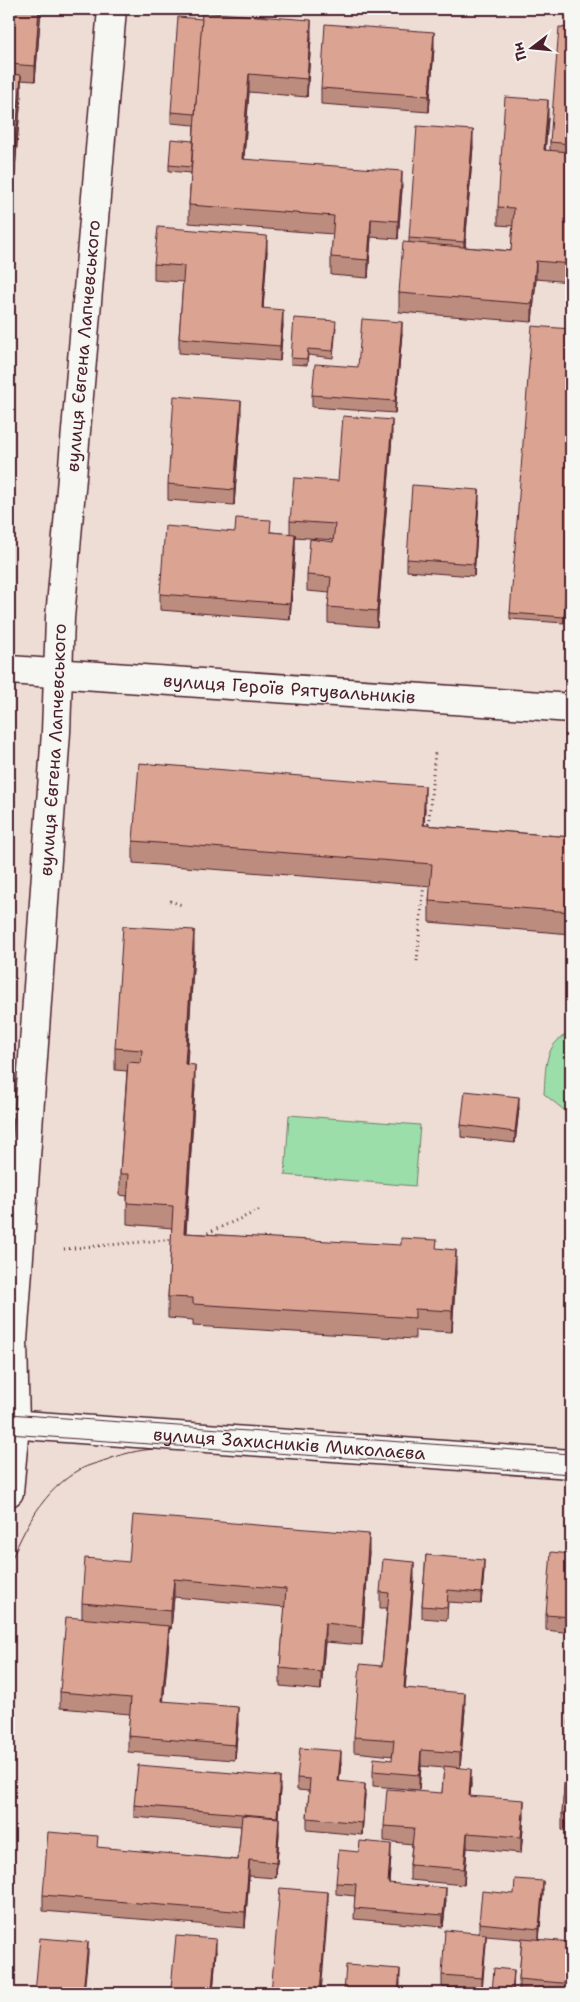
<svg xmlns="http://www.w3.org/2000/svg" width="580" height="2002" font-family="'Shantell Sans',sans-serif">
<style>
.green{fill:#9bdea9;stroke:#727e6a}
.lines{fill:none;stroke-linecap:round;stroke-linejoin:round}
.minor-casing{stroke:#4a1f2b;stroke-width:31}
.path{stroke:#4a1f2b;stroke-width:3;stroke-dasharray:1 4;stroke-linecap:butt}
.minor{stroke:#f6f6f2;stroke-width:28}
.tram{stroke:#4a1f2b;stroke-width:1}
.wall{fill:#bc8d7e;stroke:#4a1f2b}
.shaded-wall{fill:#997366;stroke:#4a1f2b}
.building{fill:#dba492;stroke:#4a1f2b}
.labels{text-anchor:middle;stroke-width:4.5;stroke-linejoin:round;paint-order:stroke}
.street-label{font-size:18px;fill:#4a1f2b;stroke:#f6f6f2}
</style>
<rect width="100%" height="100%" fill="#eeddd5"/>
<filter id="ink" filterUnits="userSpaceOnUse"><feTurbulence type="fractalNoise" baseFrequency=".02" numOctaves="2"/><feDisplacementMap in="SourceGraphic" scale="10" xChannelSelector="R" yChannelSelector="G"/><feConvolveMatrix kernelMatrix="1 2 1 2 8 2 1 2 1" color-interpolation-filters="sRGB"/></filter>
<g filter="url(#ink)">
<!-- green -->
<g class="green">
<path d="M571 1032V1097L569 1114 544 1094C546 1068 543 1044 571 1032Z"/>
<path d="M289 1115 420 1125 415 1186 285 1175Z"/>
</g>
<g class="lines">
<!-- minor casing -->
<g class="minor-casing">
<g id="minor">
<path id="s1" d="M9 670 571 708"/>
<path id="s2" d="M9 1424 571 1464"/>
<path id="s3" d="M9 1492 15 1425 13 1341 56 732 60 618 112 9"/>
</g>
</g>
<!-- path -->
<g class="path">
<path d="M428 829 435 752"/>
<path d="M170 901 182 905"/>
<path d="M417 961 424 882"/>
<path d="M203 1235 260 1210"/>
<path d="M64 1249 175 1239"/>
</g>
<!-- minor -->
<use href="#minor" class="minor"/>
<!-- tram -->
<g class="tram">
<path d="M9 1414 571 1454"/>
<path d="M9 1434 571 1474"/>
<path d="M9 1565C25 1527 43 1490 81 1469 88 1465 98 1463 106 1460 122 1454 138 1450 155 1449"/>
</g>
</g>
<!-- wall -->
<g class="wall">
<path d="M9 9H41L35 81 21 80V95L9 244Z"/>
<path d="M571 28V282L536 279 532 322 399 312V293L409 243V238L473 146 465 247 511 251 513 226 498 225V207L548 118 545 150 550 151V142Z"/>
<path d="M311 38 307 97 249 92 244 159 402 189 398 239 371 237 368 278 331 275V257L333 234 189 223V205L191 173 169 171V165L193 141 194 125 171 123V112Z"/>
<path d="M434 48 429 112 321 104V88Z"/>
<path d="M267 251 263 308 283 325 280 361 179 353V338L183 282 154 280V264Z"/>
<path d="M336 327 333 358 308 355 307 365 291 364V358Z"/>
<path d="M571 329 564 623 510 619V613Z"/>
<path d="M402 333 395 413 312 407V395L358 367Z"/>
<path d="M241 416 234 505 168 500V484Z"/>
<path d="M392 436 377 627 328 623V607L330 593 307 591V575L333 542 334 540 295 537V550L290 620 160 610V594L235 532H271L290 534V521Z"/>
<path d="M479 502 474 576 407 571V559Z"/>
<path d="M425 808 424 825 571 837V934L429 922V901L431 886 133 863V841Z"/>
<path d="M194 952 187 1064 195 1086 186 1233 437 1249 456 1271 452 1332 415 1330V1339L193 1326V1320L168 1318V1297L172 1228 127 1224V1196L120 1195V1174L127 1071 115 1070V1048Z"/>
<path d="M519 1108 515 1143 461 1137V1125Z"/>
<path d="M369 1552 362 1645 325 1642 321 1690 280 1686V1668L285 1607 174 1597 171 1629H169V1641L163 1701 238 1723 235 1760 128 1752V1736L130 1714 60 1708V1692L82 1618V1603L129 1562Z"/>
<path d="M571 1554V1633L546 1630V1615Z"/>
<path d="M426 1555 484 1571 481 1604 448 1602 447 1620 422 1618V1606Z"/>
<path d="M414 1578 405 1688 465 1709 460 1768 471 1784 470 1796 524 1816 521 1853 467 1848 464 1885 410 1880V1865L412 1844 384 1841V1826L442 1793 444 1768 421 1766 419 1790 373 1786V1771L392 1760 393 1756 354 1752V1737L382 1666 387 1608H380V1592Z"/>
<path d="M571 1697V1831L562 1830V1814Z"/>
<path d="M341 1762 339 1781 365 1795 362 1835 307 1830V1818L309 1791 297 1790V1778Z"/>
<path d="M280 1789 278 1818 279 1834 276 1878 249 1876 245 1928 43 1911V1895L98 1848 238 1860 241 1826 134 1817V1805Z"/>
<path d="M391 1856 389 1883 446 1900 443 1927 354 1919 355 1896 336 1894V1883Z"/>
<path d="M543 1893 539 1940 571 1942V1993H548L519 1991V1979L522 1939 486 1936 482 1990 442 1987V1975L479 1933V1923L514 1894Z"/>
<path d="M216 1951 213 1993H171V1988Z"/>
</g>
<!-- shaded-wall -->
<g class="shaded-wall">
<path d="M39 9H41L35 81V66Z"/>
<path d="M311 20V38L307 97V79Z"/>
<path d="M434 32V48L429 112V96Z"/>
<path d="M249 74V92L242 177V159Z"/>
<path d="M21 75V95L9 244V224Z"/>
<path d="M548 100V118L544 168V150Z"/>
<path d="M473 130V146L464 258V242Z"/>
<path d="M402 171V189L398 239V221Z"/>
<path d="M371 219V237L368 278V260Z"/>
<path d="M267 236V251L262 324V308Z"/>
<path d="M536 261V279L532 322V304Z"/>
<path d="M283 310V325L280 361V346Z"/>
<path d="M402 322V333L395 413V401Z"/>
<path d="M241 401V416L234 505V490Z"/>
<path d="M392 420V436L377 627V611Z"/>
<path d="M479 490V502L474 576V564Z"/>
<path d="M571 521V528L564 623V617Z"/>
<path d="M295 534V550L290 620V604Z"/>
<path d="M425 786V808L423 846V825Z"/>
<path d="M194 930V952L185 1086V1064Z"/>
<path d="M195 1065V1086L184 1254V1233Z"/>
<path d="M519 1097V1108L515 1143V1132Z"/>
<path d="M456 1250V1271L452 1332V1311Z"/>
<path d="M369 1534V1552L362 1645V1627Z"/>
<path d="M484 1560V1571L481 1604V1593Z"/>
<path d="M414 1562V1578L404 1703V1688Z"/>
<path d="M174 1579V1597L171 1629V1611Z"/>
<path d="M325 1623V1642L321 1690V1672Z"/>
<path d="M169 1626V1641L162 1717V1701Z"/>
<path d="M465 1693V1709L460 1769V1753Z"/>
<path d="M238 1707V1723L235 1760V1745Z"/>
<path d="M421 1750V1766L419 1790V1775Z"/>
<path d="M341 1751V1762L338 1793V1781Z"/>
<path d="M471 1769V1784L469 1811V1796Z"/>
<path d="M280 1777V1789L277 1829V1817Z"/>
<path d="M365 1784V1795L362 1835V1823Z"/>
<path d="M524 1800V1816L521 1853V1837Z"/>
<path d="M279 1818V1834L276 1878V1863Z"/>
<path d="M467 1833V1848L464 1885V1869Z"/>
<path d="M391 1844V1856L388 1895V1883Z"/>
<path d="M249 1860V1876L245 1928V1912Z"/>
<path d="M543 1881V1893L539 1940V1929Z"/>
<path d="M446 1888V1900L443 1927V1915Z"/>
<path d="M328 1892V1908L321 1993H320Z"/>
<path d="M486 1934V1945L482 1990V1978Z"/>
<path d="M216 1939V1951L213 1993H212Z"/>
<path d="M88 1942V1954L84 1993H83Z"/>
<path d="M400 1969V1985L399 1993H398Z"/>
<path d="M514 1970 513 1993H512Z"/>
</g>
<!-- building -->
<g class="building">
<path d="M9 9H39L35 66 9 64Z"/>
<path d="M202 12 311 20 307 79 249 74 242 159 402 171 398 221 371 219 368 260 331 257 334 216 189 205Z"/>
<path d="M178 17 202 19 195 114 171 112Z"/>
<path d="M325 24 434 32 429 96 321 88Z"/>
<path d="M559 27 571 28V144L550 142Z"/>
<path d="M9 74 21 75 9 224Z"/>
<path d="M505 97 548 100 544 150 571 152V264L536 261 532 304 399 293 403 242 511 251 514 208 498 207Z"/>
<path d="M417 126 473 130 464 242 409 238Z"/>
<path d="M171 139 193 141 191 167 169 165Z"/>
<path d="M158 227 267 236 262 308 283 310 280 346 179 338 184 266 154 264Z"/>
<path d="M294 318 336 321 333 351 308 349 307 359 291 358Z"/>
<path d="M362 319 402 322 395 401 312 395 315 364 358 367Z"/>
<path d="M532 326 571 329V521L564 617 510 613Z"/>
<path d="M174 396 241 401 234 490 168 484Z"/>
<path d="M343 416 392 420 377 611 328 607 331 577 307 575 310 539 333 542 335 524 290 521 294 478 338 481Z"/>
<path d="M412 485 479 490 474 564 407 559Z"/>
<path d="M236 518 271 520 270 532 295 534 290 604 160 594 165 526 235 532Z"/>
<path d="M139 763 425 786 423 825 571 837V912L429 901 432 864 133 841Z"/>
<path d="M123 926 194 930 185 1064 195 1065 184 1233 401 1245V1238L437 1240 436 1248 456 1250 452 1311 415 1309V1318L193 1304V1298L168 1297 173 1206 127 1203 129 1174H120L128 1062 141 1063 142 1050 115 1048Z"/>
<path d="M465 1091 519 1097 515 1132 461 1125Z"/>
<path d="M133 1515 369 1534 362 1627 325 1623 321 1672 280 1668 286 1589 174 1579 171 1611 82 1603 85 1558 129 1562Z"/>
<path d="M551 1552 571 1554V1617L546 1615Z"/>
<path d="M426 1555 484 1560 481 1593 448 1590 447 1608 422 1606Z"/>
<path d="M383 1559 414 1562 404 1688 465 1693 460 1753 421 1750 419 1775 373 1771 374 1758 392 1760 394 1740 354 1737 360 1664 382 1666 389 1593 380 1592Z"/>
<path d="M66 1617 169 1626 162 1701 238 1707 235 1745 128 1736 131 1698 60 1692Z"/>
<path d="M571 1697V1815L562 1814Z"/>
<path d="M300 1748 341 1751 338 1781 365 1784 362 1823 307 1818 310 1779 297 1778Z"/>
<path d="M138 1765 280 1777 277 1817 134 1805Z"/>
<path d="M444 1766 471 1769 469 1796 524 1800 521 1837 467 1833 464 1869 410 1865 414 1828 384 1826 387 1789 442 1793Z"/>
<path d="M242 1815 279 1818 276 1863 249 1860 245 1912 43 1895 48 1832 98 1836 97 1847 238 1860Z"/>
<path d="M360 1841 391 1844 388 1883 446 1888 443 1915 354 1908 356 1884 336 1883 339 1850 359 1852Z"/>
<path d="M515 1879 543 1881 539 1929 479 1923 482 1891 514 1894Z"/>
<path d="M280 1888 328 1892 320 1993H271Z"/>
<path d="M445 1930 486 1934 482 1978 442 1975Z"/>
<path d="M176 1936 216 1939 212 1991 171 1988Z"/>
<path d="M40 1938 88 1942 83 1993H35Z"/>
<path d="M522 1938 571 1942V1984L519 1979Z"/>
<path d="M346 1965 400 1969 398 1993H344Z"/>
<path d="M494 1968 514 1970 512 1993H492Z"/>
</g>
</g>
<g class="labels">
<!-- street labels -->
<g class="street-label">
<text dy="6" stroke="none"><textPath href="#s3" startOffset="1149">вулиця Євгена Лапчевського</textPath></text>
<text dy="6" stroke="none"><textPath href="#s1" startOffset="281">вулиця Героїв Рятувальників</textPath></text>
<text dy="6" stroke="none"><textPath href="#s3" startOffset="744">вулиця Євгена Лапчевського</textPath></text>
<text dy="6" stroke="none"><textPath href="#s2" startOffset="281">вулиця Захисників Миколаєва</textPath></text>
</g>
</g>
<!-- margin -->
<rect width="580" height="2002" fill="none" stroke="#f6f6f2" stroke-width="30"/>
<rect x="15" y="15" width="550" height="1972" fill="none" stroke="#4a1f2b" stroke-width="2" filter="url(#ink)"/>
<!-- north arrow -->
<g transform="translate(532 48) rotate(254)" stroke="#f6f6f2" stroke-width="4" paint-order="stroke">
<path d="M0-4L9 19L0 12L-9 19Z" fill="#4a1f2b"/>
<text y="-8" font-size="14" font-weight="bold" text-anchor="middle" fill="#4a1f2b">Пн</text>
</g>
</svg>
